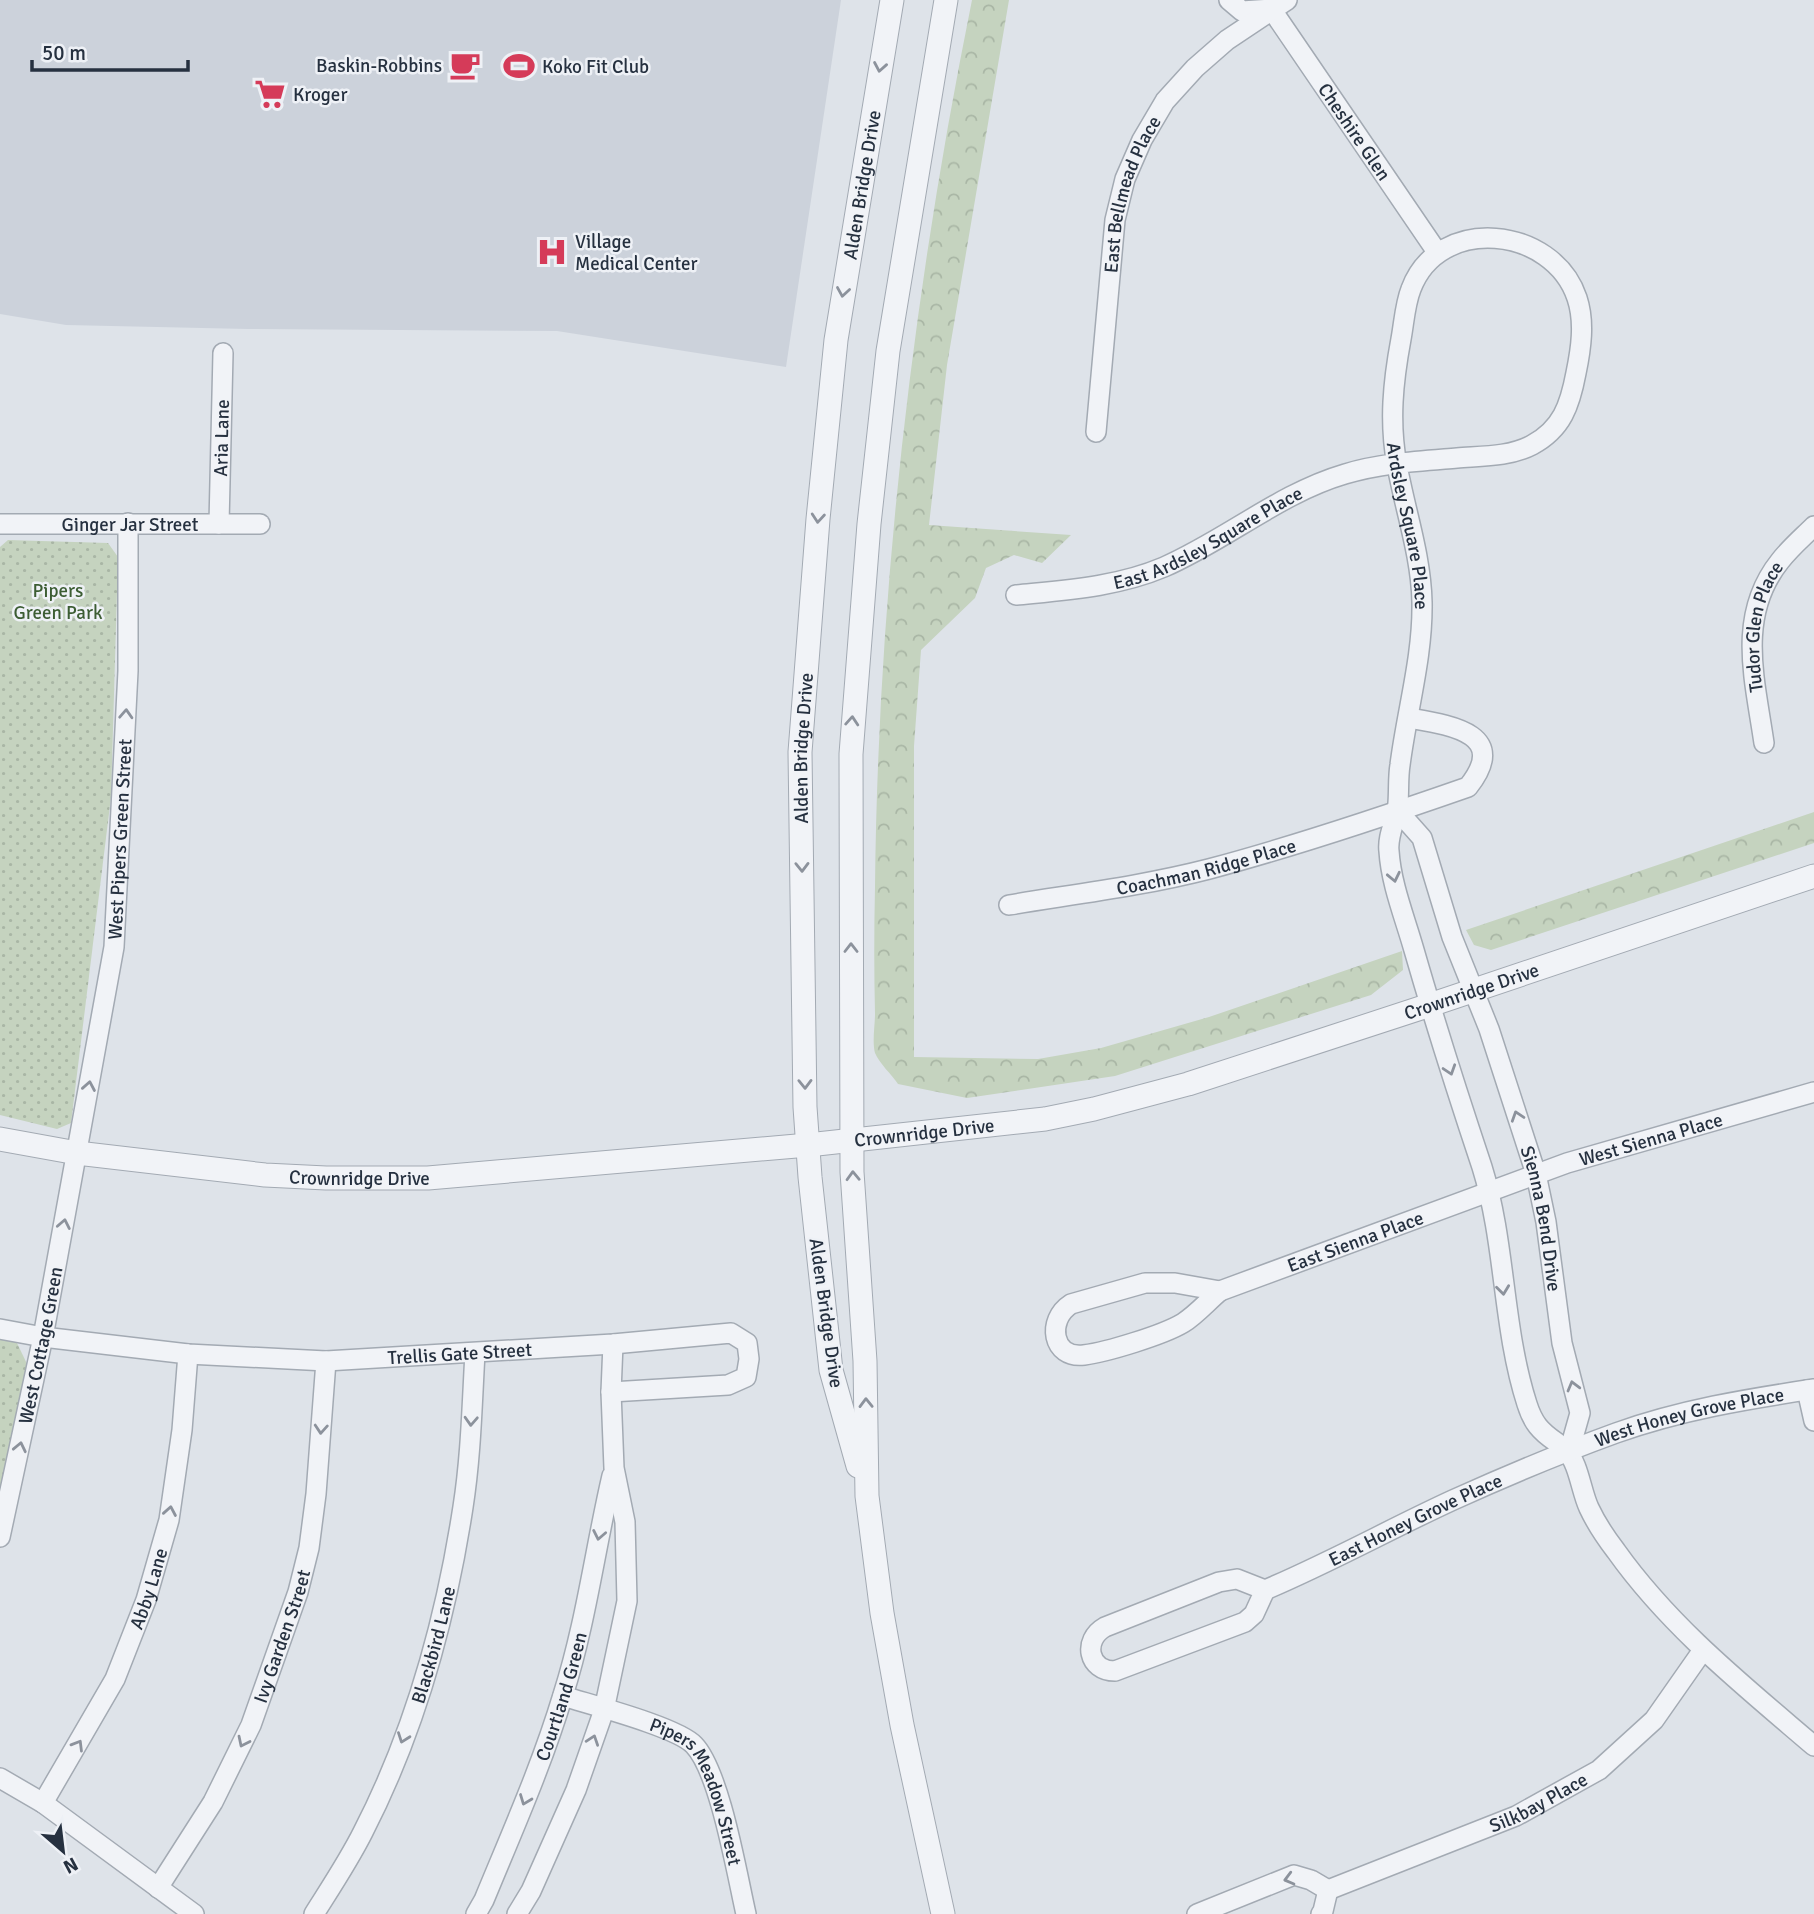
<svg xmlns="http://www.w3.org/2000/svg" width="1814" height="1914" font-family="Signika,sans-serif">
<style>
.built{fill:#ccd2db}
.forest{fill:url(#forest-crowns)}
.park{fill:url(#park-dots)}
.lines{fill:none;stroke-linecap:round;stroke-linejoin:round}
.minor-casing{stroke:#a3aab3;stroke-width:22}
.tertiary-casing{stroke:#a3aab3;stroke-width:25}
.minor{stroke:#f1f3f7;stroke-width:19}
.tertiary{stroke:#f1f3f7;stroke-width:23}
.oneway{stroke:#8c929c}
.labels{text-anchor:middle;stroke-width:5;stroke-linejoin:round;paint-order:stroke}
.poi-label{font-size:19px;fill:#263140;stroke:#eef1f6;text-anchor:start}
.street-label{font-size:19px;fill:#263140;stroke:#eef1f6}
.park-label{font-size:19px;fill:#3c5d33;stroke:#eef1f6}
</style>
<defs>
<pattern id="forest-crowns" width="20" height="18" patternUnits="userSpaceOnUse" patternTransform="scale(1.75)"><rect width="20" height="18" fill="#c5d3bf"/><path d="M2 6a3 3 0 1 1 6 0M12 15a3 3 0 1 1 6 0" fill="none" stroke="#a9b6a5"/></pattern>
<pattern id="park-dots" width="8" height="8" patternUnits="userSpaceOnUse" patternTransform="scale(1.75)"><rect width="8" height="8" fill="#c5d3bf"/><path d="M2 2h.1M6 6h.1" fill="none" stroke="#a9b6a5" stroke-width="1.8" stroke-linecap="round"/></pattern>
</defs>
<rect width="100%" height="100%" fill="#dee3e9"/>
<!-- built -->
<path class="built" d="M0 0H841L786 367 557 331 248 329 66 325 0 314Z"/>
<!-- forest -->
<g class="forest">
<path d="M972 0H1009L947 365 929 525 1071 535 1042 563 1014 555 986 568 975 598 921 650 914 746V1057L1038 1059 1101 1048 1209 1017 1402 951 1403 970 1371 995 1115 1076 967 1098 898 1084C892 1075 879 1063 875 1053 872 1042 875 1025 875 1014 874 972 874 930 875 887 878 590 913 291 972 0Z"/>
<path d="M1814 812V843L1491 950 1474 945 1466 930Z"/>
</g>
<!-- park -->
<g class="park">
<path d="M8 540 108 543 118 557 111 797 71 1123 57 1129 0 1115V547Z"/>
<path d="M0 1338 16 1341 29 1368 0 1501Z"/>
</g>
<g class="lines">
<!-- minor casing -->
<g class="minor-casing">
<g id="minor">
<path d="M1229 0 1242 11 1272 9"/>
<path id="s1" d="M1272 10 1437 252"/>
<path id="s2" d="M1096 432 1115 220 1125 179 1142 140 1165 101 1195 68 1227 40 1287 0"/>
<path id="s3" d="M0 524H260"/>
<path id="s4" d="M219 524 223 353"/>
<path id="s5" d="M1016 595C1066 590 1117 587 1164 567 1226 540 1280 493 1345 474 1381 463 1420 461 1457 458 1482 456 1509 457 1532 445 1562 429 1570 405 1576 373 1581 349 1585 322 1577 298 1553 226 1439 214 1411 289 1405 304 1404 323 1401 339 1393 382 1389 422 1397 465 1405 510 1421 555 1422 602 1423 657 1407 710 1400 765 1398 777 1399 790 1398 803 1397 819 1387 835 1389 851 1391 884 1405 918 1414 950 1435 1023 1458 1095 1482 1167 1506 1244 1502 1326 1527 1404 1533 1423 1540 1431 1556 1442 1559 1445 1563 1447 1566 1450 1579 1464 1581 1491 1589 1508 1596 1523 1606 1538 1616 1551 1670 1627 1744 1686 1814 1746"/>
<path id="s6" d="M1764 743C1755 680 1736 616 1780 561 1790 548 1803 537 1814 526"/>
<path id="s7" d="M1398 811 1422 838 1452 937 1489 1029 1536 1174 1546 1222 1562 1343 1580 1413 1569 1452"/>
<path id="s8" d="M1009 905C1076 894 1143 886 1209 869 1296 846 1382 817 1468 787 1511 733 1449 725 1409 718"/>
<path d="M1145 1283H1175L1220 1291C1208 1301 1196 1315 1183 1323 1163 1335 1107 1352 1084 1355 1052 1359 1046 1320 1071 1304Z"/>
<path id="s9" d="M1220 1291 1567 1163 1814 1092"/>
<path id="s10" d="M0 1329 43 1337 188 1354 326 1361 613 1344 731 1333 747 1343 749 1359 746 1377 728 1385 611 1392"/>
<path d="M1807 1390 1814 1421"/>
<path id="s11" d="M0 1537 43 1337 114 947 128 671V523"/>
<path d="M1237 1579 1265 1590 1254 1614 1245 1622 1115 1671C1088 1671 1082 1640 1105 1627L1219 1582Z"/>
<path id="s12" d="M1265 1590C1329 1563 1390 1529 1453 1500 1506 1476 1561 1453 1616 1433 1680 1410 1747 1399 1814 1389"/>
<path id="s13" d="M563 1696C591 1705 677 1727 694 1745 720 1772 737 1875 746 1914"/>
<path d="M0 1778 43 1803 194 1914"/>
<path id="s14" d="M43 1803 115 1679 146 1600 169 1520 182 1430 188 1354"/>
<path id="s15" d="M158 1888 213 1802 251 1725 298 1592 309 1548 316 1494 326 1361"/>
<path id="s16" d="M1328 1890 1516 1816 1599 1770 1654 1720 1703 1650"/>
<path id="s17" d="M314 1914C331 1887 349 1860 363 1832 415 1731 446 1618 463 1507 471 1456 472 1404 475 1353"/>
<path id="s18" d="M476 1914 484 1900C512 1832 542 1765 563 1695 586 1623 595 1549 612 1476"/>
<path d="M517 1914 531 1891 576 1790 604 1710 627 1601 625 1522 614 1468 611 1392 613 1344"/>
<path d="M1197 1914 1294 1875 1311 1880 1328 1890 1323 1911 1321 1914"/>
</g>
</g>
<!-- tertiary casing -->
<g class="tertiary-casing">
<g id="tertiary">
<path id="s19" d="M0 1139 77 1153 265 1175 326 1178H428L808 1145 1045 1119 1094 1109 1188 1084 1430 1005 1814 876"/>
<path id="s20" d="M858 1466 831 1370 810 1177 805 1107 800 752 818 519 836 340 892 0"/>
<path d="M943 1914 902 1725 882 1613 867 1496 865 1361 852 1172 851 754 869 524 888 351 946 0"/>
</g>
</g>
<!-- minor -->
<use href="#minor" class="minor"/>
<!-- tertiary -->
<use href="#tertiary" class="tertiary"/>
</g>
<!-- one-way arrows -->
<defs><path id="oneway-chevron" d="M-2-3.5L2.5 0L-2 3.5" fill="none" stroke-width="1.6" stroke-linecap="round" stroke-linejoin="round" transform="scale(1.75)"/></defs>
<g class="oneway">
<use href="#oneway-chevron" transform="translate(880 67) rotate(100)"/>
<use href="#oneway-chevron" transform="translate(843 292) rotate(99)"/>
<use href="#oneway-chevron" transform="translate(818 518) rotate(95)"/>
<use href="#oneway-chevron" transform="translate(126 714) rotate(-87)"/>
<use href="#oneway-chevron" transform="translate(852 721) rotate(-86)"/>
<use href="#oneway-chevron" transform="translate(802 867) rotate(89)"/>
<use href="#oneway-chevron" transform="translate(1394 877) rotate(78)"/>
<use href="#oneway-chevron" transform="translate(851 948) rotate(-90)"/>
<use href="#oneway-chevron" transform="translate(1450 1070) rotate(72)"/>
<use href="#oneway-chevron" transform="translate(805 1084) rotate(89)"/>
<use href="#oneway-chevron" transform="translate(89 1086) rotate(-80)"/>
<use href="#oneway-chevron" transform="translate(1517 1116) rotate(-108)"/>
<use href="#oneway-chevron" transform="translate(853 1176) rotate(-92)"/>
<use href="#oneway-chevron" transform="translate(64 1224) rotate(-79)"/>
<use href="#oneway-chevron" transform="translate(1503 1290) rotate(83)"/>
<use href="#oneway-chevron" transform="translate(1573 1386) rotate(-105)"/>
<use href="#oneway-chevron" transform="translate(866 1403) rotate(-91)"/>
<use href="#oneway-chevron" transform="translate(471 1421) rotate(93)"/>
<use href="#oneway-chevron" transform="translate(321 1429) rotate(94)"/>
<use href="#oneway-chevron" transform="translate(20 1447) rotate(-78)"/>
<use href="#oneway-chevron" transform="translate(170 1511) rotate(-80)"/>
<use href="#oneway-chevron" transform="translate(599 1535) rotate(101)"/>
<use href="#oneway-chevron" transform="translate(403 1738) rotate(110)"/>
<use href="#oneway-chevron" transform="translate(593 1740) rotate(-71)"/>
<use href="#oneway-chevron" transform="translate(243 1742) rotate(116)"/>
<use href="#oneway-chevron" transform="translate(78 1745) rotate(-59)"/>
<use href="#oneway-chevron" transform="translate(525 1800) rotate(111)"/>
<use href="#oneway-chevron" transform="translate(1289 1879) rotate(165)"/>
</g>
<!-- icons -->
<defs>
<g id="cafe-bare" transform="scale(2.415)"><path d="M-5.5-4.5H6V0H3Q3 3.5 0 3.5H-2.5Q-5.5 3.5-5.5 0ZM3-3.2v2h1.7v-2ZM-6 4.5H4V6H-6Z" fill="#d53b59" stroke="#eef1f6" stroke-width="2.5" paint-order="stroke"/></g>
<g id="stadium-bare" transform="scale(2.415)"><path d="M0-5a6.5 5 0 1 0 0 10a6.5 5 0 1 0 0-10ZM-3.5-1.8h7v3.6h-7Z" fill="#d53b59" stroke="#eef1f6" stroke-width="2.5" paint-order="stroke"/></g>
<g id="supermarket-bare" transform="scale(2.415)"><path d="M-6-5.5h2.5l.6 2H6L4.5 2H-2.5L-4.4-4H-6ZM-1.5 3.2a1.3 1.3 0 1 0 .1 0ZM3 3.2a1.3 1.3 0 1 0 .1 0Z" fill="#d53b59" stroke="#eef1f6" stroke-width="2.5" paint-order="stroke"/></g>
<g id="hospital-bare" transform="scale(2.415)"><path d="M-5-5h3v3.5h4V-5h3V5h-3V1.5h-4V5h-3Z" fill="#d53b59" stroke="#eef1f6" stroke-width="2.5" paint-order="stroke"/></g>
</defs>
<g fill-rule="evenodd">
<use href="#cafe-bare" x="465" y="65"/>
<use href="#stadium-bare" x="519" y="66"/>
<use href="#supermarket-bare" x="270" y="94"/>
<use href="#hospital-bare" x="552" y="252"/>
</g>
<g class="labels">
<!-- poi labels -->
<g class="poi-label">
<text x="442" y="72" text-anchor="end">Baskin-Robbins</text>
<text x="542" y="73">Koko Fit Club</text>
<text x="293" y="101">Kroger</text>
<text x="575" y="248">Village<tspan x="575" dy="22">Medical Center</tspan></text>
</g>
<!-- street labels -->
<g class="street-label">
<text dy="7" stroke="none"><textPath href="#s1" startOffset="147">Cheshire Glen</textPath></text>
<text dy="7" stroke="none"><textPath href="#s20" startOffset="1290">Alden Bridge Drive</textPath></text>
<text dy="7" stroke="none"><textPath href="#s2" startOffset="242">East Bellmead Place</textPath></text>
<text dy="7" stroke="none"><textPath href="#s4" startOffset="86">Aria Lane</textPath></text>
<text dy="7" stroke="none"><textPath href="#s3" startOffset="130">Ginger Jar Street</textPath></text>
<text dy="7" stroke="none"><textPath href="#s5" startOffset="1162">Ardsley Square Place</textPath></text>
<text dy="7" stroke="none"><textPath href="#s5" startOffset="203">East Ardsley Square Place</textPath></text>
<text dy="7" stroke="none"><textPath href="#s6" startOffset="119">Tudor Glen Place</textPath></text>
<text dy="7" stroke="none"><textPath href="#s20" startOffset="723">Alden Bridge Drive</textPath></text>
<text dy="7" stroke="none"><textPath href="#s11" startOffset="709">West Pipers Green Street</textPath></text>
<text dy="7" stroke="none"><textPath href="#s8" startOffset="201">Coachman Ridge Place</textPath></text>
<text dy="7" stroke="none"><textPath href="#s19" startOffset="1496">Crownridge Drive</textPath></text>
<text dy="7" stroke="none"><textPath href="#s19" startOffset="929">Crownridge Drive</textPath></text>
<text dy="7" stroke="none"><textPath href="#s9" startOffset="457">West Sienna Place</textPath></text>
<text dy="7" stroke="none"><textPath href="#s19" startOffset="362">Crownridge Drive</textPath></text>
<text dy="7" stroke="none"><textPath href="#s7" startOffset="436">Sienna Bend Drive</textPath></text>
<text dy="7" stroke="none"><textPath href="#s9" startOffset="144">East Sienna Place</textPath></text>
<text transform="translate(827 1313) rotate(82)" y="7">Alden Bridge Drive</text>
<text dy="7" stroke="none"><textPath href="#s11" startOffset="196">West Cottage Green</textPath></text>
<text dy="7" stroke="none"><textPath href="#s10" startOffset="462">Trellis Gate Street</textPath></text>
<text dy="7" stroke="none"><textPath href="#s12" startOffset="460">West Honey Grove Place</textPath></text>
<text dy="7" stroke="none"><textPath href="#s12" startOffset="166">East Honey Grove Place</textPath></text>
<text dy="7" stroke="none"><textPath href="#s14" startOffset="240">Abby Lane</textPath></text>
<text dy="7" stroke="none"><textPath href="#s15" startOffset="282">Ivy Garden Street</textPath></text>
<text dy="7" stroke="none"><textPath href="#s17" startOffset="296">Blackbird Lane</textPath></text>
<text dy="7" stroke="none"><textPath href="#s18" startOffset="234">Courtland Green</textPath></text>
<text dy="7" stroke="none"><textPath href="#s13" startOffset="180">Pipers Meadow Street</textPath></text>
<text dy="7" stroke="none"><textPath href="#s16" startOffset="228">Silkbay Place</textPath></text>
</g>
<!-- park labels -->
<g class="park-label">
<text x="58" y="597">Pipers<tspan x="58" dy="22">Green Park</tspan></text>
</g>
</g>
<!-- north arrow -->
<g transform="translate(63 1851) rotate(152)" stroke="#eef1f6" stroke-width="5" paint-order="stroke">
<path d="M0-5L12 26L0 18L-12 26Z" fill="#263140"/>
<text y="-10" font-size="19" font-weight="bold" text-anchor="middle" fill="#263140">N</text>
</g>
<!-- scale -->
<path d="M32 60v10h156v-10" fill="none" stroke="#263140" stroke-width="3.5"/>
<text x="42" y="60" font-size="21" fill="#263140" stroke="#eef1f6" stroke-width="5" paint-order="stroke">50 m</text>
</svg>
